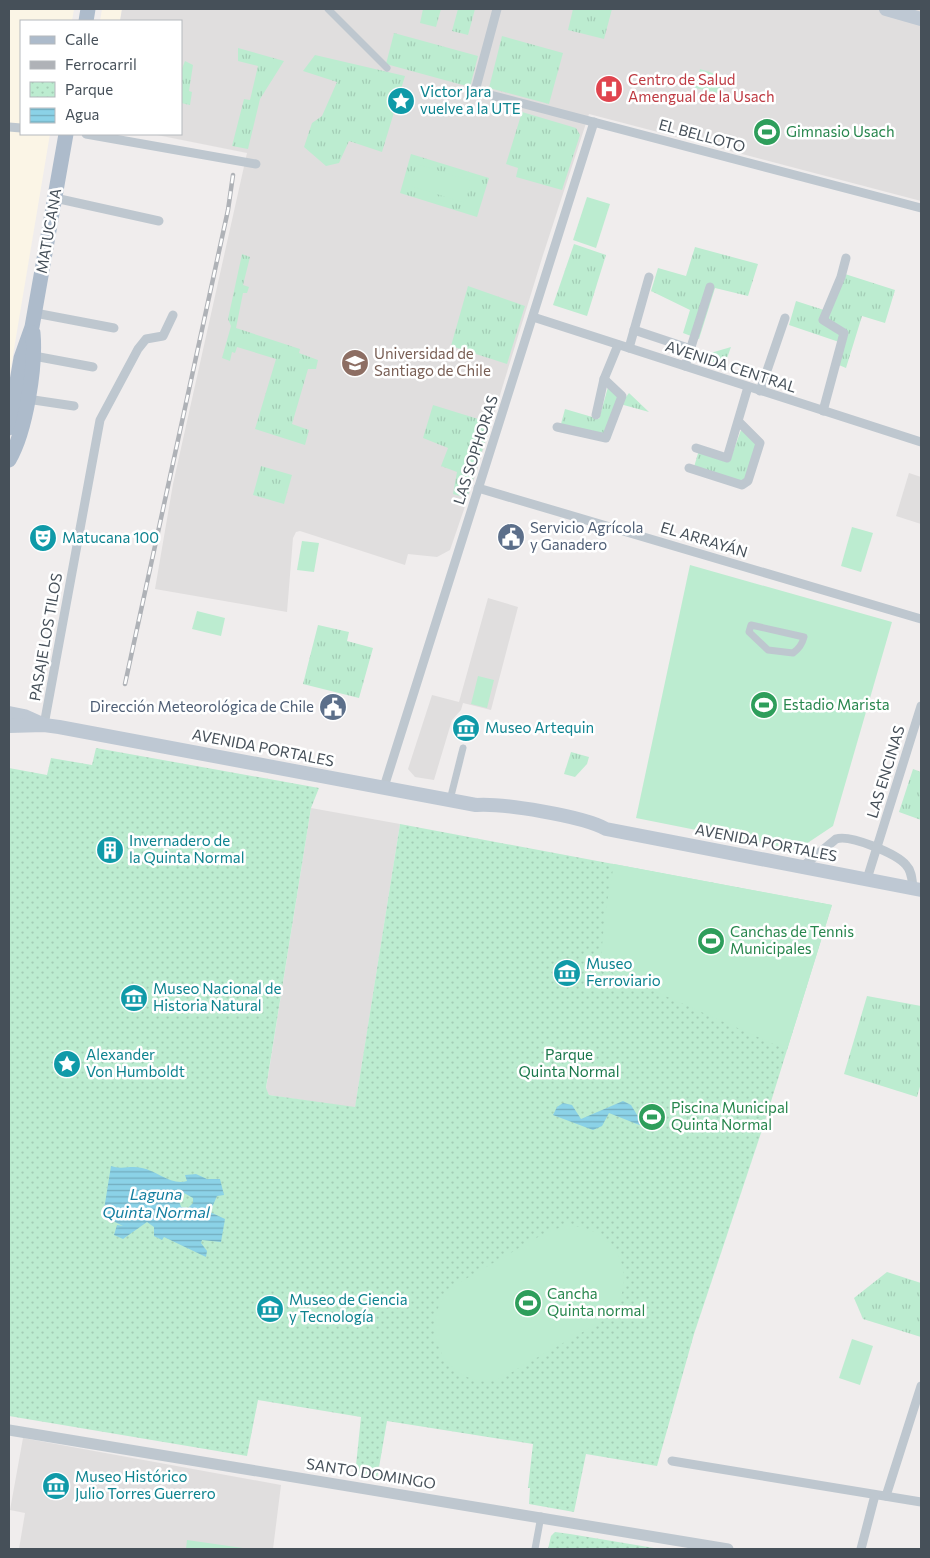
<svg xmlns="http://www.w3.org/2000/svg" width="930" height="1558" font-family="Commissioner,sans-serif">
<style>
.commercial{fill:#fbf5e6}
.education{fill:#e0dede}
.grass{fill:url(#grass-tufts)}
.park{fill:url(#park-dots)}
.garden{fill:#bcecd0}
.water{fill:url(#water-rules);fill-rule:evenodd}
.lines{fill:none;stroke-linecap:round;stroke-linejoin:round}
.pedestrian{stroke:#bec7cf;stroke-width:7}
.minor{stroke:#bec7cf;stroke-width:9}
.tertiary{stroke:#bec7cf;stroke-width:11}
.secondary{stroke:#bec8d3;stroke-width:14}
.primary{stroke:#adbbcb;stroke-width:15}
.rail-casing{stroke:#afb2b7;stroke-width:4.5}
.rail{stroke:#fff;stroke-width:2.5;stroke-dasharray:8;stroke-linecap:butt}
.labels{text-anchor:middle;stroke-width:5;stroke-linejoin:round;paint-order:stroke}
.health-label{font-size:15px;fill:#be3a42;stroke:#fff;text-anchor:start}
.culture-label{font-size:15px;fill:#0d838f;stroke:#fff;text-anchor:start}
.leisure-label{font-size:15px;fill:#27864d;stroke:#fff;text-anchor:start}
.street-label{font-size:15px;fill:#465059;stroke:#fff}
.education-label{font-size:15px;fill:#785e54;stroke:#fff;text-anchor:start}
.service-label{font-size:15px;fill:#4e5e75;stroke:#fff;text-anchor:start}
.park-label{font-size:15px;fill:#1a774b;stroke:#fff}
.water-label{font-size:16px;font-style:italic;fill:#127ea0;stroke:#fff}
</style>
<defs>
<pattern id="grass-tufts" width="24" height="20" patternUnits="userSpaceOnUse" patternTransform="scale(1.25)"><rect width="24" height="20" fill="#bcecd0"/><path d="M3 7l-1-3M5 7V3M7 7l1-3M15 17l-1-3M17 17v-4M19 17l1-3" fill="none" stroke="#a3ccb5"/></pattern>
<pattern id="park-dots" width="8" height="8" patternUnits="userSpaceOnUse" patternTransform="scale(1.25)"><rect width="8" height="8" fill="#bcecd0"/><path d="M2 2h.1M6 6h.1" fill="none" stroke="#a3ccb5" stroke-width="1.8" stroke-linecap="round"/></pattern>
<pattern id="water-rules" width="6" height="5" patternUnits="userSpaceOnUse" patternTransform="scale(1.25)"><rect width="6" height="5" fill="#8bd2e7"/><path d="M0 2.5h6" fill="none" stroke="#73adbe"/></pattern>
</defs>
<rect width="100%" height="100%" fill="#f0eded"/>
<!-- commercial -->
<g class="commercial">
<path d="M9 9H74L72 21H21V134H50L9 379Z"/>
<path d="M102 9H122L120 21H100Z"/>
</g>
<!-- education -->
<g class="education">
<path d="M122 9H921V201L589 114 543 255 472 486 450 550 437 557 408 554 405 565 300 531 296 532 293 538 287 612 155 589 173 484 247 153 152 134H181V21H120Z"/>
<path d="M909 473 921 477V524L896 516Z"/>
<path d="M488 598 518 607 491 710 463 703 461 710 452 720 434 780 415 777 408 769 432 695 459 702Z"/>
<path d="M311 808 400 824 355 1108 269 1095 266 1089Z"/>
<path d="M23 1438 281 1485 273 1549H19L25 1513 10 1510Z"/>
</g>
<!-- grass -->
<g class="grass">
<path d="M423 9H441L436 27 420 23Z"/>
<path d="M458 9H475L468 35 452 31Z"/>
<path d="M573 9H612L604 39 568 30Z"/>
<path d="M394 33 478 56 470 87 386 64Z"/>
<path d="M502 36 563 53 549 104 489 88Z"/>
<path d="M238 48 284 61 260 99 248 149 232 146 244 99 250 100 258 66 238 61Z"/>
<path d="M315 55 405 76 382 152 349 141 339 163 326 166 304 147 312 123 322 116 337 82 303 71Z"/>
<path d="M185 61 193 65 189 91 192 92 190 105 181 103V71Z"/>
<path d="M700 69 734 80V82L722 79 718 93 695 88Z"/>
<path d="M522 112 576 128 580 135 562 190 516 177 518 168 506 164Z"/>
<path d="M411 154 489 178 477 217 400 193Z"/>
<path d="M574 244 606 255 587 316 553 305Z"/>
<path d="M695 247 758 264 748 296 715 288 699 339 683 333 690 310 651 291 658 268 686 276Z"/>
<path d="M242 254 250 257 243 285 249 287 247 293H243L236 328 300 349 299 353 318 360 316 369H308L292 424 309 430 305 445 255 429 276 359 237 347 235 353 232 352 230 361 222 358 231 326 228 319Z"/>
<path d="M845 274 895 290 885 323 862 316 846 368 834 363 839 342 789 325 796 301 830 312Z"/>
<path d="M468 286 525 306 507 364 451 346Z"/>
<path d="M731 347 724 366 697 357Z"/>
<path d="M608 387 626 397 629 393 649 412 620 404 610 439 561 424 565 409 599 419Z"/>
<path d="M433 405 491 423 467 498 453 494 457 472 441 466 448 448 423 438Z"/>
<path d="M741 430 757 443 747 478 740 481 694 467 699 450 730 460Z"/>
<path d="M261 466 292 475 284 504 253 495Z"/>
<path d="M318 625 349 632 347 641 373 648 359 698 303 684Z"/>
<path d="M571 752 589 757 587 764 575 777 564 774Z"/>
<path d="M913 769 921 772V820L899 812Z"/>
<path d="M867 996 921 1006V1083L917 1097 844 1074Z"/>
<path d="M887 1272 921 1283V1337L863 1319 854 1298Z"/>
</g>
<!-- park -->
<g class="park">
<path d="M96 748 319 788 311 808 266 1088 269 1095 355 1107 400 824 832 905 764 1124 694 1334 657 1466 586 1454 574 1512 529 1504 530 1488H528L533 1444 387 1421 377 1479 355 1475 361 1417 258 1400 247 1456 9 1416V768L47 775 51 758 92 765Z"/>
<path d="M555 1532 570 1534 660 1549H548L551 1536Z"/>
</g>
<!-- garden -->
<g class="garden">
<path d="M417 164 471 181 465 203 411 186Z"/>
<path d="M587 197 610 204 596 248 573 240Z"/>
<path d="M852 527 873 533 861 572 841 566Z"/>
<path d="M302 541 319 543 314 572 297 570Z"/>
<path d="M690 565 892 622 833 826 797 850 636 818Z"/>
<path d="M197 611 225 618 221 636 192 629Z"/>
<path d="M478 676 494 680 487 708 471 704Z"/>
<path d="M614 864 832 905 787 1050 600 967 605 914Z"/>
<path d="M565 1226C618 1224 644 1282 606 1319 578 1335 550 1350 522 1366 513 1371 501 1380 491 1381 468 1384 445 1366 438 1345 430 1325 437 1304 450 1288L545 1233Z"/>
<path d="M852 1339 873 1346 860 1385 839 1378Z"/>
<path d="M187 1540 250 1549H186Z"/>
</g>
<!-- water -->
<g class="water">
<path d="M623 1101 631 1105 639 1118 658 1108C663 1116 665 1122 656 1128H647L609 1113 602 1126 593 1130 553 1115 557 1107 563 1103 572 1105 581 1119Z"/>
<path d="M111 1166C122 1170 131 1165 142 1168 157 1171 172 1186 187 1181L185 1175 196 1174 207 1179H220L224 1195 217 1196 210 1212 225 1219 221 1242 202 1240 201 1243 207 1251 206 1257 164 1237 162 1240 154 1236V1227L147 1222 123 1239 114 1235 117 1225 123 1226 103 1216ZM184 1193 193 1198V1203L188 1208 181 1207 178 1198Z"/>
</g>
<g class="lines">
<!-- pedestrian -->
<g class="pedestrian">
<path d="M328 9 387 68"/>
<path d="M751 625 804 637C802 645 799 649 793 653L768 650 749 632Z"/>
<path d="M450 800 463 748"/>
<path d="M535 1549 541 1516"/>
</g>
<!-- minor -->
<g class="minor">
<path d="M497 9 475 91 921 208"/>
<path d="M9 127 21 128"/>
<path d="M86 134 256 164"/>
<path d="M55 198 159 221"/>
<path d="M35 313 114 328"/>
<path d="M533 317 921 442"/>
<path d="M634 330 691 349"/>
<path d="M629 348 649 277"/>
<path d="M34 356 93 367"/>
<path d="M685 366 710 287"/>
<path d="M760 391 785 318"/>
<path d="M27 399 74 406"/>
<path d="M823 411 844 333 823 320 841 277 846 258"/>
<path d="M596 415 604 379 618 345"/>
<path d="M557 427 606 438 622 396 604 379"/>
<path d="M696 448 727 458 748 387"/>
<path d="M689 468 742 485 748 481 760 443 739 422"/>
<path d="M478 488 921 619"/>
<path d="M44 725 100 420 138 349 146 339 163 336 173 315"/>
<path d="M384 787 594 122"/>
<path d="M802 867 836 839C850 834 897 854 906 865 912 871 912 880 913 888"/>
<path d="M867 879 921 706"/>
<path d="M672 1461 921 1502"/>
<path d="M886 1496 921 1386"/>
<path d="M861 1549 875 1495"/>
</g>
<!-- tertiary -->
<path class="tertiary" d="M9 1430 728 1549"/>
<!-- secondary -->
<g class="secondary">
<path d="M886 9 921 19"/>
<path d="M9 713 24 716 44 725"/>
<path d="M9 726 44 725 59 727 476 805C502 803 583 816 606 829L921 890"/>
</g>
<!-- primary -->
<g class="primary">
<path d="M86 21 88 9"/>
<path d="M9 428 21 358 32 327 66 134"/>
<path d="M9 460C26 431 36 366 33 333"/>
</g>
<!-- rail casing -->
<g class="rail-casing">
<path id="rail" d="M125 684 228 210 233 175"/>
</g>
<!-- rail -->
<use href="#rail" class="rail"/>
</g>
<!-- icons -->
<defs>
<g id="hospital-disc" transform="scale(1.4375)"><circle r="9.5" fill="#e0444e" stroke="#fff"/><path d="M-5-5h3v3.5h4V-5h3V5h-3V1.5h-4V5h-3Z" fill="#fff"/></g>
<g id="sight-disc" transform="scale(1.4375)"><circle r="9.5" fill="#0f9aa8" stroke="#fff"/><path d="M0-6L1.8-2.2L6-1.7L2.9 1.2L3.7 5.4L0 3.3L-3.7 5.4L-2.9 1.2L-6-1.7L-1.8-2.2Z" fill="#fff"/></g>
<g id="stadium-disc" transform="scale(1.4375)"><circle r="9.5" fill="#2e9e5b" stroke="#fff"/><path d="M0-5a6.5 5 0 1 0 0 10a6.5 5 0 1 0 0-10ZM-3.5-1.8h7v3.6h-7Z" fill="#fff"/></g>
<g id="university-disc" transform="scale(1.4375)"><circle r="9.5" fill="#8d6e63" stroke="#fff"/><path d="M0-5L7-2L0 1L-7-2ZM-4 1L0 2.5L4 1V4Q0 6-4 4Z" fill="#fff"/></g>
<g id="civic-disc" transform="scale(1.4375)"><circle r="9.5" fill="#5c6f8a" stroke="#fff"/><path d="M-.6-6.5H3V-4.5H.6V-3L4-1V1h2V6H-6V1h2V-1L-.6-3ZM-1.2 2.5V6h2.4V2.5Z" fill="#fff"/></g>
<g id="theatre-disc" transform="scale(1.4375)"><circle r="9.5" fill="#0f9aa8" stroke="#fff"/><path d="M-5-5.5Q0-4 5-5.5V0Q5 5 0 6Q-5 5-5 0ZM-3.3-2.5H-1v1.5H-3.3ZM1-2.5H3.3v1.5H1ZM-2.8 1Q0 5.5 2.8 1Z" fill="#fff"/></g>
<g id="museum-disc" transform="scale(1.4375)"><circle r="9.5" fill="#0f9aa8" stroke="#fff"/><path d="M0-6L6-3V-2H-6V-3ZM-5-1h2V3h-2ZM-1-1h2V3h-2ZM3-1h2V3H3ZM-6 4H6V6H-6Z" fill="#fff"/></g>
<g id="building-disc" transform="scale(1.4375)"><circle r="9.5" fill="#0f9aa8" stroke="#fff"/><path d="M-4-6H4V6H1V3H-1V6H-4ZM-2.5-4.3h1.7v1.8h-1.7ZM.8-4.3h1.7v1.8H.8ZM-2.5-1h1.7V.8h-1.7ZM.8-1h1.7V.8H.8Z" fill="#fff"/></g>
</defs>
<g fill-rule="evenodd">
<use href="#hospital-disc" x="609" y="89"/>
<use href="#sight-disc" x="401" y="101"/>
<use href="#stadium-disc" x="767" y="132"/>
<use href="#university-disc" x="355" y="363"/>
<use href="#civic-disc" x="511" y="537"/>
<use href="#theatre-disc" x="43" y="538"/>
<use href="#stadium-disc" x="764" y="705"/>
<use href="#civic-disc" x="333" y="707"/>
<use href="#museum-disc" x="466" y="728"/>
<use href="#building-disc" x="110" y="850"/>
<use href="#stadium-disc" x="711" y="941"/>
<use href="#museum-disc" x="567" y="973"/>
<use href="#museum-disc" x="134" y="998"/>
<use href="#sight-disc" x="67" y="1064"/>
<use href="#stadium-disc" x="652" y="1117"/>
<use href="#stadium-disc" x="528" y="1303"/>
<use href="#museum-disc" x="270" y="1309"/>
<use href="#museum-disc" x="56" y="1486"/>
</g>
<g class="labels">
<!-- health labels -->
<g class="health-label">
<text x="628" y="85">Centro de Salud<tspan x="628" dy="17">Amengual de la Usach</tspan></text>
</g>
<!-- culture labels -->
<g class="culture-label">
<text x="420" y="97">Victor Jara<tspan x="420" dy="17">vuelve a la UTE</tspan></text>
<text x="62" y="543">Matucana 100</text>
<text x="485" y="733">Museo Artequin</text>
<text x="129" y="846">Invernadero de<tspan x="129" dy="17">la Quinta Normal</tspan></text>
<text x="586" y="969">Museo<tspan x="586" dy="17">Ferroviario</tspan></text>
<text x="153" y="994">Museo Nacional de<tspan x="153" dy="17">Historia Natural</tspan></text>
<text x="86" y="1060">Alexander<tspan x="86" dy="17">Von Humboldt</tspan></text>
<text x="289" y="1305">Museo de Ciencia<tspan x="289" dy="17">y Tecnología</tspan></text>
<text x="75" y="1482">Museo Histórico<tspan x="75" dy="17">Julio Torres Guerrero</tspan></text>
</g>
<!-- leisure labels -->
<g class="leisure-label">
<text x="786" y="137">Gimnasio Usach</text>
<text x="783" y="710">Estadio Marista</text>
<text x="730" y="937">Canchas de Tennis<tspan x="730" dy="17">Municipales</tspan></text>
<text x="671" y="1113">Piscina Municipal<tspan x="671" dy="17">Quinta Normal</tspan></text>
<text x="547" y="1299">Cancha<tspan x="547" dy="17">Quinta normal</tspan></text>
</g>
<!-- street labels -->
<g class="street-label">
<text transform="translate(702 136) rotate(15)" y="5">EL BELLOTO</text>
<text transform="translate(49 231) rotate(-80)" y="5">MATUCANA</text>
<text transform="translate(731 367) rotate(18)" y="5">AVENIDA CENTRAL</text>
<text transform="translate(476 450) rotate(-72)" y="5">LAS SOPHORAS</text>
<text transform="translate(704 540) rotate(17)" y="5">EL ARRAYÁN</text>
<text transform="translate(46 637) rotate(-80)" y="5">PASAJE LOS TILOS</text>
<text transform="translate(263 748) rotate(11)" y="5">AVENIDA PORTALES</text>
<text transform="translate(886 772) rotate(-73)" y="5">LAS ENCINAS</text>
<text transform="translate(766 843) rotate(11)" y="5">AVENIDA PORTALES</text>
<text transform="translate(371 1474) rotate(9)" y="5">SANTO DOMINGO</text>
</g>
<!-- education labels -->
<g class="education-label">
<text x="374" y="359">Universidad de<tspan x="374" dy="17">Santiago de Chile</tspan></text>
</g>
<!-- service labels -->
<g class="service-label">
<text x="530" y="533">Servicio Agrícola<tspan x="530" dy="17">y Ganadero</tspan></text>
<text x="314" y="712" text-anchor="end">Dirección Meteorológica de Chile</text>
</g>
<!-- park labels -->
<g class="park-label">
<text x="569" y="1060">Parque<tspan x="569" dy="17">Quinta Normal</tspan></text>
</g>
<!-- water labels -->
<g class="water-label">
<text x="156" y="1200">Laguna<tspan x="156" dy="18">Quinta Normal</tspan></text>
</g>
</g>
<!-- border -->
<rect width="930" height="1558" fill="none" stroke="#465059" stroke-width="20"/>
<!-- legend -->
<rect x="20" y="20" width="162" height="115" fill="#ffffff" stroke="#b5b9bd"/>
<rect x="30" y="36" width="25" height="8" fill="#adbbcb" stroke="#b5b9bd"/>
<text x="65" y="45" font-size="15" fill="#465059">Calle</text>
<rect x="30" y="61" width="25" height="8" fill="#afb2b7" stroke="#b5b9bd"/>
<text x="65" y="70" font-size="15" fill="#465059">Ferrocarril</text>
<rect x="30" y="82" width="25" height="15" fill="url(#park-dots)" stroke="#b5b9bd"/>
<text x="65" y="95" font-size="15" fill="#465059">Parque</text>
<rect x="30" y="108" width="25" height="15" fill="url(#water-rules)" stroke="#b5b9bd"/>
<text x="65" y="120" font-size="15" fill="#465059">Agua</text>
</svg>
